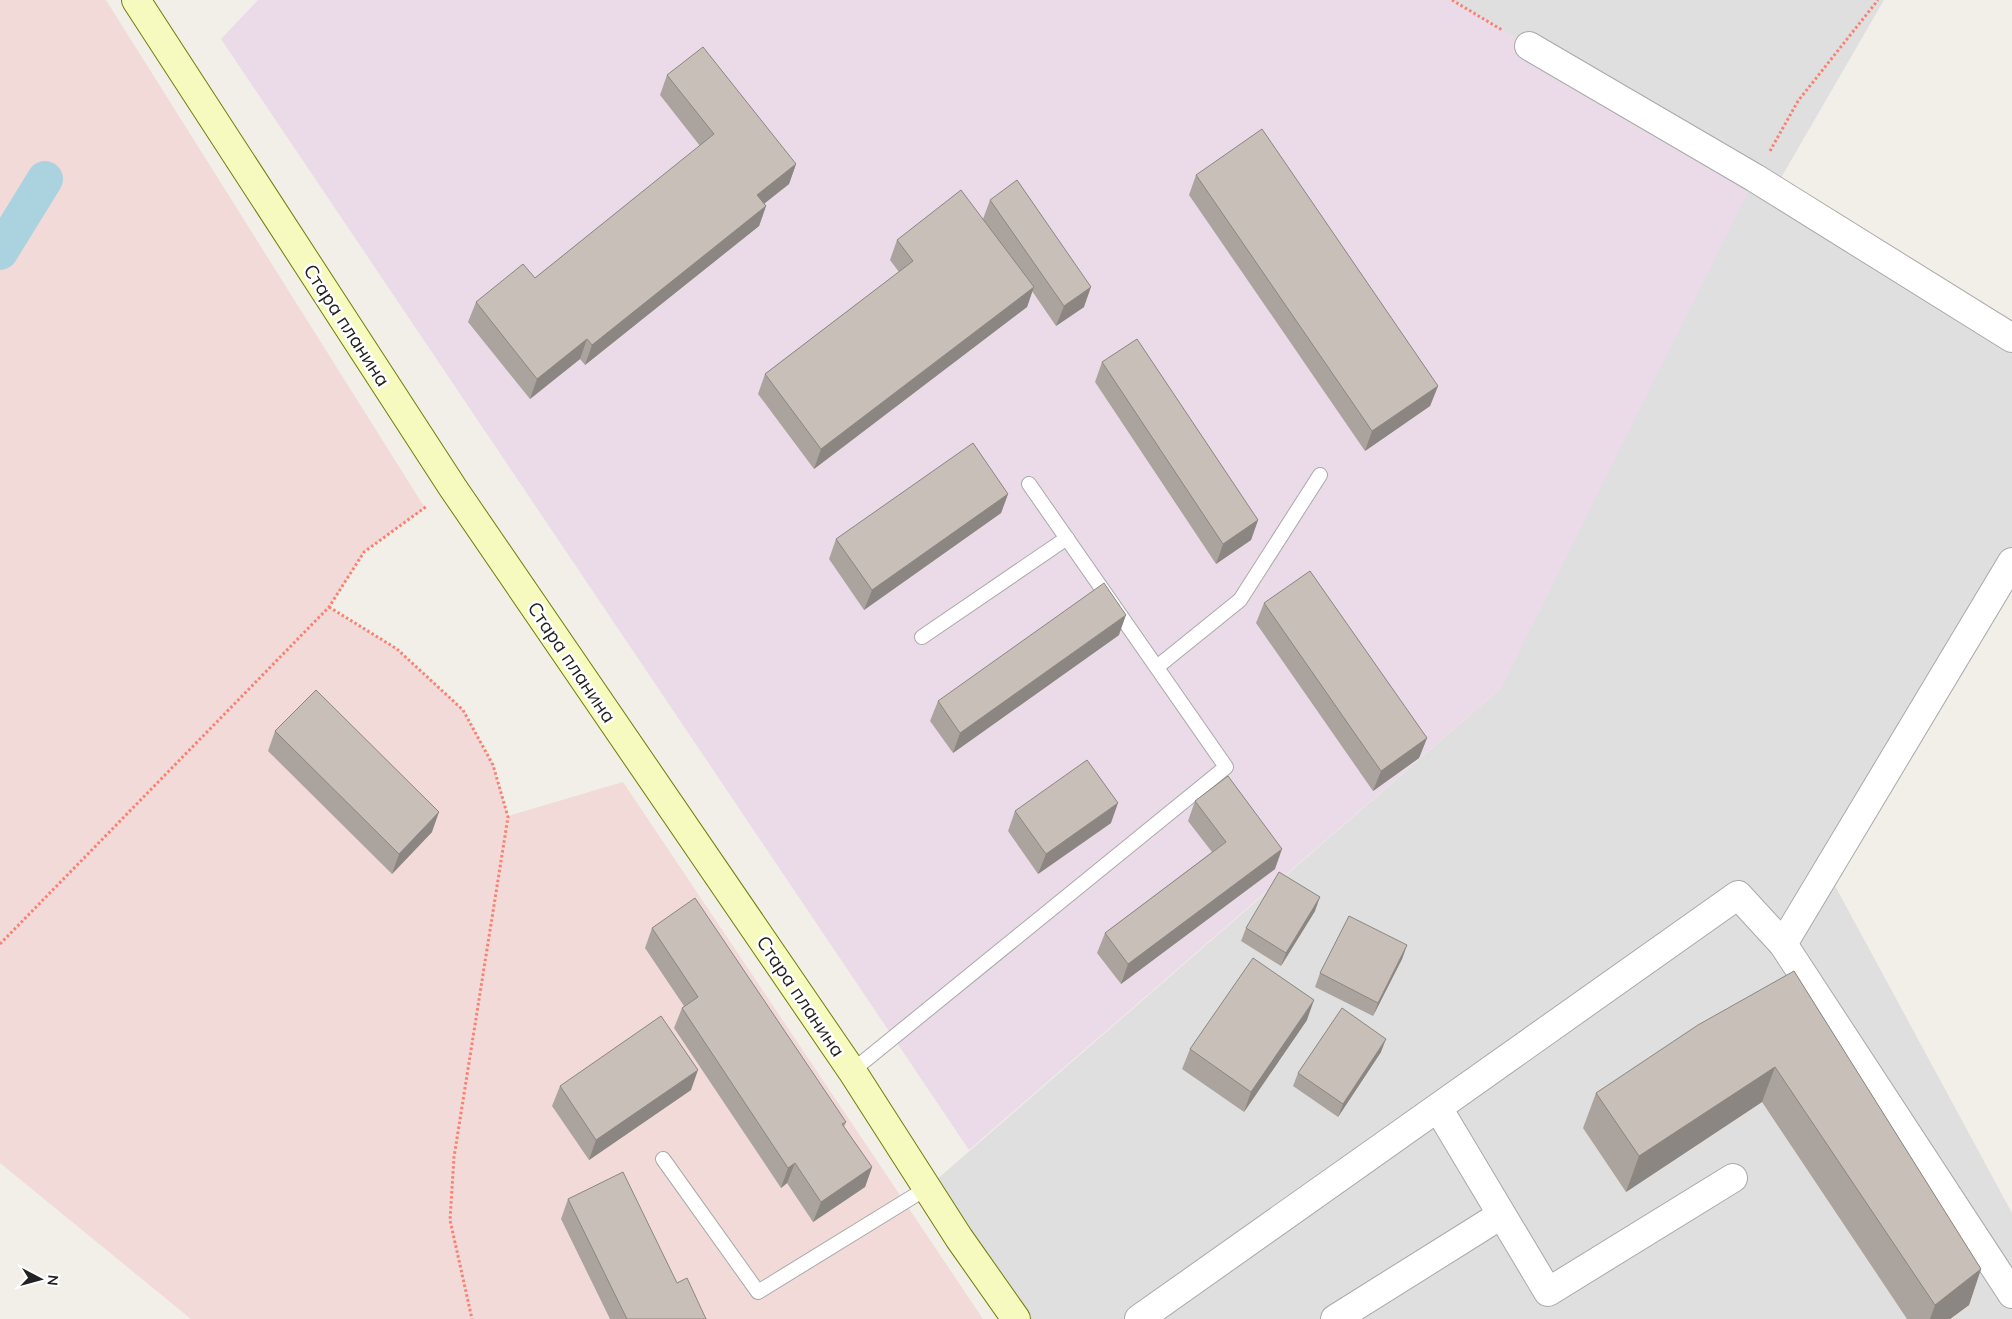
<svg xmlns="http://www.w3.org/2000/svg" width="2012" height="1319" font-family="Mulish,sans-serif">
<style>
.residential{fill:#e0dfdf}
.commercial{fill:#f2dad9}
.industrial{fill:#ebdbe8}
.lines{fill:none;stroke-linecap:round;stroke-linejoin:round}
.canal{stroke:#aad3df;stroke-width:36}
.lane-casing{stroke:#a9a9a9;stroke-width:16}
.street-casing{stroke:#a9a9a9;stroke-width:30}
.secondary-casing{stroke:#707d05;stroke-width:30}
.path{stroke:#fa8072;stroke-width:3;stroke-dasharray:2.5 2.5;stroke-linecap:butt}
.lane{stroke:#fff;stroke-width:14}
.street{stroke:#fff;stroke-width:28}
.secondary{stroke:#f7fabf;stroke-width:28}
.wall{fill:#aba49e}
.shaded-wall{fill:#8b8681}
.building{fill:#c7bfb8;stroke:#8b8681}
.labels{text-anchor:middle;stroke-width:5;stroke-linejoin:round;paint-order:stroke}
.street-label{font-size:19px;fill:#222;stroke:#fff}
</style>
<rect width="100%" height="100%" fill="#f2efe9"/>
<!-- residential -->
<path class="residential" d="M1452 0H1884L1774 190 2012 338V562L1827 871 2012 1213V1319H1013L927 1188 1501 688 1529 46Z"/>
<!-- commercial -->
<path class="commercial" d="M0 0H106L425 508 364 552 329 608 397 649 463 710 493 765 508 816 623 782 983 1319H191L0 1163Z"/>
<!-- industrial -->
<path class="industrial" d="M258 0H1452L1755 178 1501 688 969 1150 221 39Z"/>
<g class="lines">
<!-- canal -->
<path class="canal" d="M0 252 45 179"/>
<!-- lane casing -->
<g class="lane-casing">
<g id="lane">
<path d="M922 637 1067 538"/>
<path d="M1157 667 1240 600 1320 475"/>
<path d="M852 1071 1226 767 1029 484"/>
<path d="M663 1159 758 1292 927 1188"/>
</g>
</g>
<!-- street casing -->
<g class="street-casing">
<g id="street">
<path d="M1529 46 1755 178 2012 338"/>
<path d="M1783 944 2012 562"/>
<path d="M1438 1108 1548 1292 1733 1178"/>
<path d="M1139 1319 1738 895 1783 944 2012 1294"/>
<path d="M1335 1319 1501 1215"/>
</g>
</g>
<!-- secondary casing -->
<g class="secondary-casing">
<path id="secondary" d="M136 0 453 488 852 1071 959 1238 1016 1319"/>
</g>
<!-- path -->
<g class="path">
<path d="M1452 0 1502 30"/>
<path d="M1770 151 1798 101 1878 0"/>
<path d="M329 607 397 649 463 710 493 765 508 817 454 1157 450 1220 472 1319"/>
<path d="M0 944 329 607 364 552 427 506"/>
</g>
<!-- lane -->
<use href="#lane" class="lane"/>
<!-- street -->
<use href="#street" class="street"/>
<!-- secondary -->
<use href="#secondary" class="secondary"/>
</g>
<!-- wall -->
<g class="wall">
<path d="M667 75 796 164 789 184 764 203 766 206 759 226 585 365 580 359 530 399 468 322 476 302 535 278 700 146 660 95Z"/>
<path d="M1196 175 1438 386 1430 406 1365 451 1189 195Z"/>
<path d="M990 200 1084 307 1056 326 1032 291 1027 307 814 469 758 394 765 374 899 272 890 260 897 240 983 219Z"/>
<path d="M1102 362 1258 520 1251 540 1216 564 1095 382Z"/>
<path d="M1008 494 1001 513 864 610 829 559 836 539Z"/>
<path d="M1264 603 1427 738 1419 758 1373 791 1256 623Z"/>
<path d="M1119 635 953 753 930 721 938 701Z"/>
<path d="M275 731 432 832 392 874 268 751Z"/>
<path d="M1195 801 1275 869 1121 984 1097 953 1105 933 1212 852 1188 821Z"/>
<path d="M1015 811 1111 823 1038 874 1008 831Z"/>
<path d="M1315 911 1281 966 1241 941 1246 928Z"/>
<path d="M652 928 846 1122 844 1127 872 1167 865 1187 813 1222 787 1183 781 1188 674 1028 682 1008 684 1006 645 948Z"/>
<path d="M1407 945 1402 959 1373 1016 1315 987 1320 973Z"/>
<path d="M1794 971 1981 1269 1969 1305 1950 1319H1907L1762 1102 1626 1192 1583 1128 1596 1093Z"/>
<path d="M1307 1020 1244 1112 1182 1069 1190 1049Z"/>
<path d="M1381 1052 1338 1117 1293 1086 1298 1073Z"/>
<path d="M560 1086 691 1090 589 1160 552 1106Z"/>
<path d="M568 1199 677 1283 706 1319H610L561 1219Z"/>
</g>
<!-- shaded-wall -->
<g class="shaded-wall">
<path d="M796 164 789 184 750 215 757 195Z"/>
<path d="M766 206 759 226 585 365 592 345Z"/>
<path d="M1034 287 1027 307 814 469 821 449Z"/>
<path d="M1091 287 1084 307 1056 326 1064 306Z"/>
<path d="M587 339 580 359 530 399 537 379Z"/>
<path d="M1438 386 1430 406 1365 451 1372 431Z"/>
<path d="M1008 494 1001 513 864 610 872 590Z"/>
<path d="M1258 520 1251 540 1216 564 1223 544Z"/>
<path d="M1126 615 1119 635 953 753 960 733Z"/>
<path d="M1427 738 1419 758 1373 791 1381 771Z"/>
<path d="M1118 803 1111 823 1038 874 1046 854Z"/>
<path d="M439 812 432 832 392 874 399 854Z"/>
<path d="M1282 849 1275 869 1121 984 1128 964Z"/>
<path d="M1320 897 1315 911 1281 966 1286 953Z"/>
<path d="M1407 945 1402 959 1373 1016 1378 1003Z"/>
<path d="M1314 1000 1307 1020 1244 1112 1251 1092Z"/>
<path d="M1386 1039 1381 1052 1338 1117 1343 1104Z"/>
<path d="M1775 1067 1762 1102 1626 1192 1639 1156Z"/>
<path d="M698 1070 691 1090 589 1160 596 1140Z"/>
<path d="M795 1163 787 1183 781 1188 788 1168Z"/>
<path d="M872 1167 865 1187 813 1222 821 1202Z"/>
<path d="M1981 1269 1969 1305 1950 1319H1930L1935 1305Z"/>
</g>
<!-- building -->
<g class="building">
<path d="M703 47 796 164 757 195 766 206 592 345 587 339 537 379 476 302 523 264 535 278 714 134 667 75Z"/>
<path d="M1262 129 1438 386 1372 431 1196 175Z"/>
<path d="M1017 180 1091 287 1064 306 990 200Z"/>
<path d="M961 190 1034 287 821 449 765 374 913 261 897 240Z"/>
<path d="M1137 339 1258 520 1223 544 1102 362Z"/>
<path d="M973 443 1008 494 872 590 836 539Z"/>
<path d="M1310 571 1427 738 1381 771 1264 603Z"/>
<path d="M1104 583 1126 615 960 733 938 701Z"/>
<path d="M316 690 439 812 399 854 275 731Z"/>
<path d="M1087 760 1118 803 1046 854 1015 811Z"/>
<path d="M1228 776 1282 849 1128 964 1105 933 1226 842 1195 801Z"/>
<path d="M1279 872 1320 897 1286 953 1246 928Z"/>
<path d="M695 898 846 1122 842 1124 872 1167 821 1202 795 1163 788 1168 682 1008 698 997 652 928Z"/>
<path d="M1349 916 1407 945 1378 1003 1320 973Z"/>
<path d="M1253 958 1314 1000 1251 1092 1190 1049Z"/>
<path d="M1794 971 1981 1269 1935 1305 1775 1067 1639 1156 1596 1093 1698 1025Z"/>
<path d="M1342 1008 1386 1039 1343 1104 1298 1073Z"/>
<path d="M661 1016 698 1070 596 1140 560 1086Z"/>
<path d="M623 1172 677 1283 687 1278 706 1319H627L568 1199Z"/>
</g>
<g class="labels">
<!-- street labels -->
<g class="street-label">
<text transform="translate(347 325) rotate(57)" y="7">Стара планина</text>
<text transform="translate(572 662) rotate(56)" y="7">Стара планина</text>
<text transform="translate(801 996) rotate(56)" y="7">Стара планина</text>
</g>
</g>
<!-- north arrow -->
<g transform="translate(40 1279) rotate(96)" stroke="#ffffff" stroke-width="4" paint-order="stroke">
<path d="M0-4L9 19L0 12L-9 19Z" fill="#222222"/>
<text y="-8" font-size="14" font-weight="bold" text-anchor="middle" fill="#222222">N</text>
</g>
</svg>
